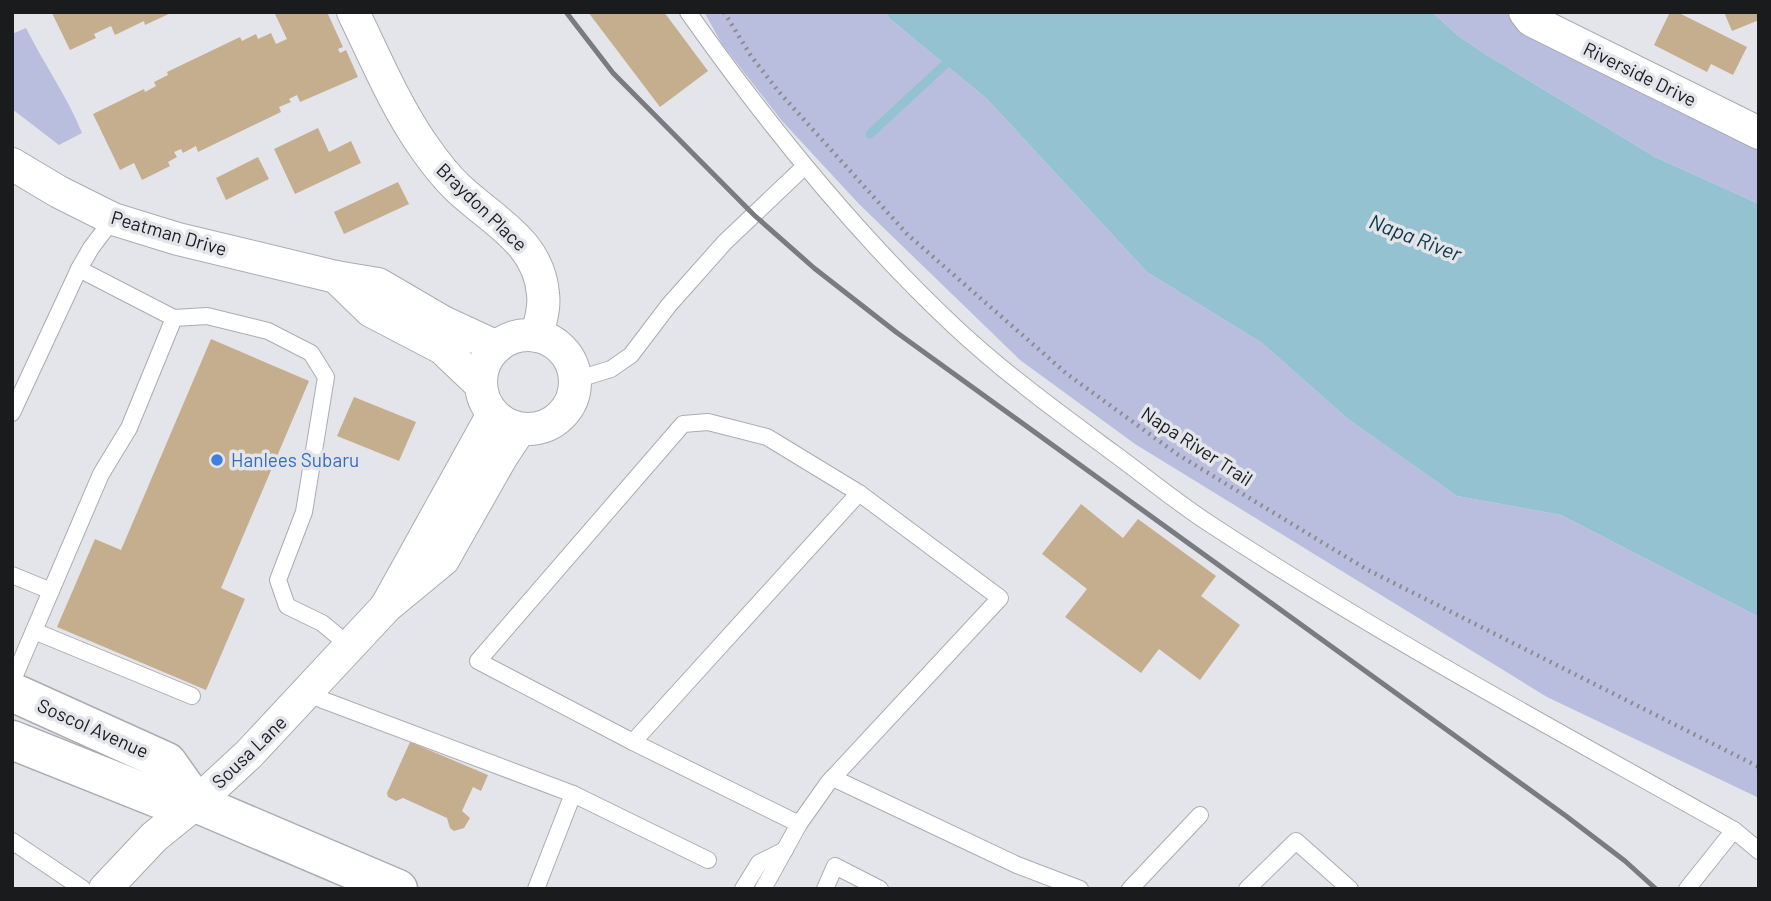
<svg xmlns="http://www.w3.org/2000/svg" width="1771" height="901" font-family="Barlow,sans-serif">
<style>
.green{fill:#babede}
.water{fill:#94c2d1}
.lines{fill:none;stroke-linecap:round;stroke-linejoin:round}
.stream{stroke:#94c2d1;stroke-width:9}
.building{fill:#c5ae8d}
.service-casing{stroke:#abacb1;stroke-width:18}
.minor-casing{stroke:#abacb1;stroke-width:34}
.secondary-casing{stroke:#abacb1;stroke-width:41}
.path{stroke:#8b8c90;stroke-width:4.5;stroke-dasharray:2 5;stroke-linecap:butt}
.service{stroke:#fff;stroke-width:16}
.minor{stroke:#fff;stroke-width:32}
.secondary{stroke:#fff;stroke-width:38}
.rail{stroke:#7a7b7f;stroke-width:5}
.shop-dot{fill:#3f7fe0;stroke:#e4e5eb;stroke-width:2.5}
.labels{text-anchor:middle;stroke-width:7;stroke-linejoin:round;paint-order:stroke}
.street-label{font-size:19px;fill:#1a1b1d;stroke:#e4e5eb}
.shop-label{font-size:19px;fill:#366cbe;stroke:#e4e5eb;text-anchor:start}
.water-label{font-size:21px;font-style:italic;fill:#0c3743;stroke:#e4e5eb}
</style>
<rect width="100%" height="100%" fill="#e4e5eb"/>
<!-- green -->
<g class="green">
<path d="M704 12H886L889 18 987 99 1147 272 1262 343 1348 419 1457 496 1561 515 1759 617V798L1547 697 1135 444 1020 360 859 204 782 121 722 44Z"/>
<path d="M1432 12H1525L1759 133V204L1655 157 1485 54 1457 35Z"/>
<path d="M26 28C44 64 67 96 82 133L59 145 12 109V34Z"/>
</g>
<!-- water -->
<path class="water" d="M886 12H1432L1457 35 1485 54 1655 157 1759 204V617L1561 515 1457 496 1348 419 1262 343 1147 272 987 99 889 18Z"/>
<g class="lines">
<!-- stream -->
<path class="stream" d="M870 134 953 57"/>
</g>
<!-- building -->
<g class="building">
<path d="M55 12H173L145 25 144 21 115 35 111 26 94 34 96 38 70 50 52 13Z"/>
<path d="M274 12H327L343 47 338 49 340 53 346 50 358 77 300 102 297 95 289 99 291 102 279 107 281 112 198 152 196 146 183 153 181 149 174 152 177 157 168 162 170 166 142 180 134 163 120 170 93 114 144 89 145 92 156 86 154 82 168 75 167 72 240 37 242 41 256 34 258 39 271 33 276 44 287 39Z"/>
<path d="M588 12H664L708 71 660 107Z"/>
<path d="M1670 12H1677L1747 47 1733 75 1711 64 1707 72 1654 45Z"/>
<path d="M1724 12H1759V20L1732 31Z"/>
<path d="M318 128 329 152 351 141 361 163 295 194 274 149Z"/>
<path d="M258 157 269 179 226 200 216 178Z"/>
<path d="M398 182 409 204 344 234 334 212Z"/>
<path d="M211 339 309 381 221 588 245 599 206 690 57 627 95 539 121 550Z"/>
<path d="M354 397 416 422 399 461 337 436Z"/>
<path d="M1081 504 1123 538 1138 519 1216 576 1201 596 1240 625 1200 680 1159 649 1141 673 1065 617 1087 589 1042 554Z"/>
<path d="M410 742 488 775 481 791 473 787 462 811 470 818 464 828 454 831 450 828 447 818 403 798 396 801 388 797 387 793Z"/>
</g>
<g class="lines">
<!-- service casing -->
<g class="service-casing">
<g id="service">
<path d="M688 12C767 124 854 232 954 326 1003 372 1058 412 1112 452 1145 476 1176 502 1210 524 1379 635 1558 731 1734 830L1759 851"/>
<path d="M113 219 91 248 79 269 174 318"/>
<path d="M575 380 611 369 631 355 669 305 725 242 804 167"/>
<path d="M12 413 79 269"/>
<path d="M12 575 51 591"/>
<path d="M34 631 192 696"/>
<path d="M12 682 101 474 129 428 174 318 207 316 268 331 311 353 326 377 304 512 278 580 287 606 322 623 351 647"/>
<path d="M307 694 573 794"/>
<path d="M633 742 859 493"/>
<path d="M833 778 1017 865 1080 889"/>
<path d="M12 841 83 889"/>
<path d="M536 889 573 794 708 860"/>
<path d="M743 889 759 863 785 850"/>
<path d="M763 889 799 824 828 783 1000 598 859 493 767 437 708 422 683 424 478 661 633 742 799 824"/>
<path d="M825 889 835 866 880 889"/>
<path d="M1130 889 1200 815"/>
<path d="M1247 889 1296 841 1350 889"/>
<path d="M1687 889 1734 830"/>
</g>
</g>
<!-- minor casing -->
<g class="minor-casing">
<g id="minor">
<path d="M353 12C375 57 394 103 422 144 433 160 445 176 459 189 493 221 539 242 543 294 545 308 540 322 537 336"/>
<path d="M1525 12 1531 20 1759 133"/>
<path d="M12 164 59 192 113 219 178 239 336 277"/>
<circle cx="528" cy="382" r="47"/>
<path d="M481 385 442 348 371 311 336 277 378 284 443 322 497 347"/>
<path d="M493 414 386 607 443 560 502 456 520 429"/>
<path d="M105 889 154 837 196 803 249 754 386 607"/>
</g>
</g>
<!-- secondary casing -->
<g class="secondary-casing">
<g id="secondary">
<path d="M12 692 167 762 196 803"/>
<path d="M12 740 170 803H196L398 889"/>
</g>
</g>
<!-- path -->
<path class="path" d="M724 12 751 56 779 92 907 234 1067 374 1177 454 1366 569 1759 767"/>
<!-- service -->
<use href="#service" class="service"/>
<!-- minor -->
<use href="#minor" class="minor"/>
<!-- secondary -->
<use href="#secondary" class="secondary"/>
<!-- rail -->
<path class="rail" d="M566 12 613 73 754 215 814 268 896 332 1566 816 1625 861 1656 889"/>
</g>
<!-- markers -->
<circle class="shop-dot" cx="217" cy="460" r="7"/>
<g class="labels">
<!-- street labels -->
<g class="street-label">
<text transform="translate(1640 74) rotate(26)" y="7">Riverside Drive</text>
<text transform="translate(482 207) rotate(44)" y="7">Braydon Place</text>
<text transform="translate(169 233) rotate(16)" y="7">Peatman Drive</text>
<text transform="translate(1197 446) rotate(33)" y="7">Napa River Trail</text>
<text transform="translate(93 728) rotate(24)" y="7">Soscol Avenue</text>
<text transform="translate(249 752) rotate(-44)" y="7">Sousa Lane</text>
</g>
<!-- shop labels -->
<g class="shop-label">
<text x="231" y="467">Hanlees Subaru</text>
</g>
<!-- water labels -->
<g class="water-label">
<text transform="translate(1415 238) rotate(21)" y="7">Napa River</text>
</g>
</g>
<!-- border -->
<rect width="1771" height="901" fill="none" stroke="#1a1b1d" stroke-width="28"/>
</svg>
